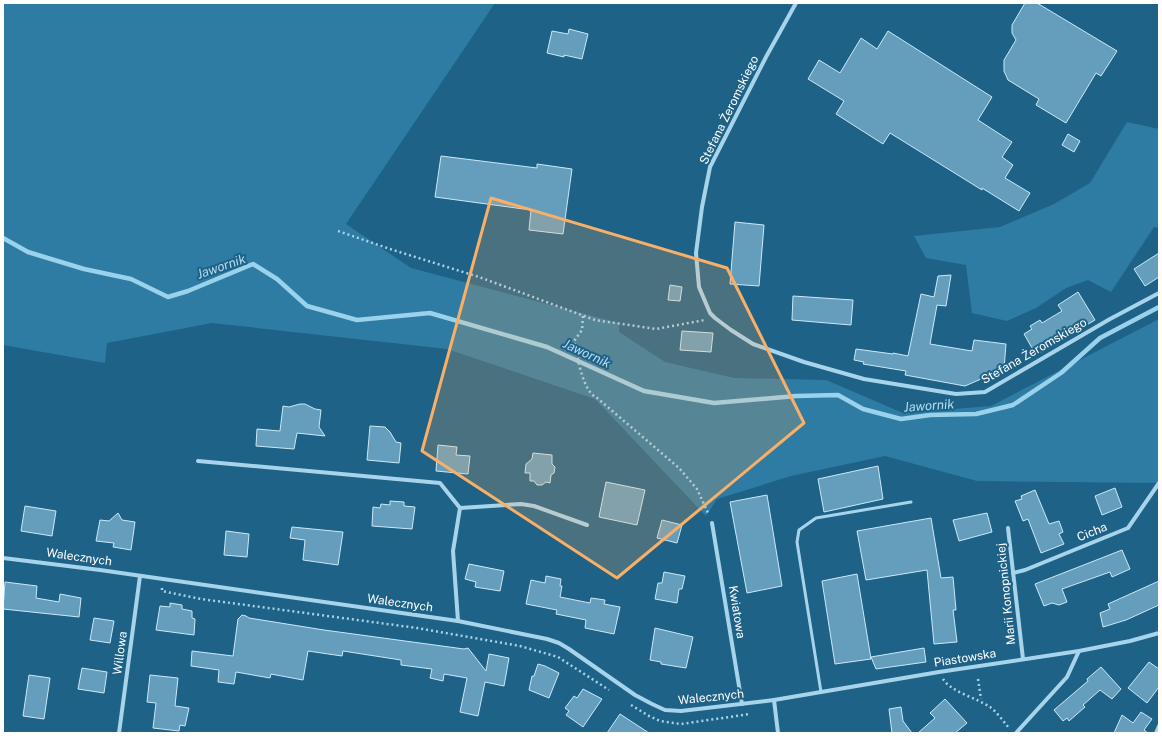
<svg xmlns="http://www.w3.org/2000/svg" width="1162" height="736" font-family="'Public Sans',sans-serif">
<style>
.green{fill:#2e7ca3}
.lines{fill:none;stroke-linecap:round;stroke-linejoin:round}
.stream{stroke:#9ad2ec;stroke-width:4.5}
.building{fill:#649ebc;stroke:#cbe9f8}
.path{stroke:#a7d4eb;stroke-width:2.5;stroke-dasharray:2 3;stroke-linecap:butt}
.lane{stroke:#a7d4eb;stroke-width:3}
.street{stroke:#a7d4eb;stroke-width:4}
.marked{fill:#faaf66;fill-opacity:0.2;stroke:#faaf66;stroke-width:3;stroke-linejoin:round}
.labels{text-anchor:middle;stroke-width:4;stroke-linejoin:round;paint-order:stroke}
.street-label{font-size:12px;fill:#fff;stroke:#1e6287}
.water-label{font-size:13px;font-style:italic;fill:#b2ddf2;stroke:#1e6287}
</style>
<rect width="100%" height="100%" fill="#1e6287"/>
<!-- green -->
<g class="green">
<path d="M3 3H495L346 224 411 268 619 323V332L665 362 734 378 826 380 903 413 991 406 1159 319V483L977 481 885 456 791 476 717 499 706 516 595 399 447 349 212 323 107 343 105 363 3 345Z"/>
<path d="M1127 122 1159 129V228L1154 227 1111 292 1088 280 1066 288 1036 308 1007 321 972 313 966 265 926 258 914 236 1000 227 1054 204 1090 183Z"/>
</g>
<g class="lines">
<!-- stream -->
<path class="stream" d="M3 238 28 252 84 269 131 279 168 297 188 291 253 264 277 279 307 306 357 320 430 313 547 347 644 391 714 403 796 396 838 395 863 409 901 419 930 415 976 414 1013 405 1061 373 1100 338 1159 307"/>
</g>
<!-- building -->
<g class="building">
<path d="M1025 3H1037L1117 51 1101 76 1096 73 1066 123 1036 105 1039 99 1008 80 1004 71V60L1016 40 1012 33V25Z"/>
<path d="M569 29 588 34 582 59 564 55V57L547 53 552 31 568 34Z"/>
<path d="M888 31 992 97 978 120 1012 142 1002 157 1013 165 1005 178 1030 193 1019 211 982 188V190L890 133 883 144 836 114 844 101 808 79 819 60 840 73 861 38 877 49Z"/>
<path d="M1068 134 1080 141 1074 152 1062 145Z"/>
<path d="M441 156 537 168V164L572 169 563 234 529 230 531 210 435 197Z"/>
<path d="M735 222 764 225 759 286 730 284Z"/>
<path d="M1159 253V277L1145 286 1134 269Z"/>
<path d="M951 275 946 306 937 305 930 344 972 351 974 340 1006 344 1004 369 965 386 905 375 906 371 863 364 864 362 854 360 856 349 893 354V353L908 356 921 294 934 297 938 276Z"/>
<path d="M670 285 682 287 680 301 668 300Z"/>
<path d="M1078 292 1095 320 1036 355 1024 334 1032 329 1030 326 1040 320 1042 323 1062 311 1058 305Z"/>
<path d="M793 296 853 300 851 325 792 320Z"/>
<path d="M682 331 713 333 711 352 680 350Z"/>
<path d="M300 404H305L315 409 321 410 319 427 325 436 297 433 294 449 256 446 257 429 280 431 283 406 289 407Z"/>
<path d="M370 426 385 427 390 432 396 442 401 443 399 463 367 460Z"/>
<path d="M438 445 457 447 456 455 470 456 468 474 436 471Z"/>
<path d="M533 453 552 455V464L555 467 554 473 551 475 550 483 546 482 542 485H537L534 481H530V473H525L526 464 532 459Z"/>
<path d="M878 466 883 499 824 512 818 479Z"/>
<path d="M606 482 645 490 637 525 599 517Z"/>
<path d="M1115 488 1122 507 1102 515 1095 496Z"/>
<path d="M1035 490 1049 524 1059 521 1063 532 1059 534 1064 544 1041 553 1028 519 1023 521 1015 501 1022 499 1021 496Z"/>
<path d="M767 495 782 586 747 593 730 502Z"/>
<path d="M390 501 404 502V506L415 507 412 529 372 526 373 507 380 508 381 504 390 505Z"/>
<path d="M25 506 56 511 52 536 21 531Z"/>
<path d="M118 513 122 520 135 522 131 550 113 547 114 543 96 541 100 520 109 521Z"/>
<path d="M987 513 992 532 959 541 953 520Z"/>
<path d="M931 518 941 578 953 577 956 610H953L957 642 934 644 927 570 866 580 857 531Z"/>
<path d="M662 520 682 525 677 543 657 538Z"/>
<path d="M292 527 343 532 338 565 303 560 305 540 290 538Z"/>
<path d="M226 531 249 534 247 557 224 555Z"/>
<path d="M1122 550 1130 569 1112 577 1110 572 1062 589 1067 602 1059 605 1052 603 1044 606 1035 584Z"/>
<path d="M469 564 504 571 500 591 475 587 476 582 465 579Z"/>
<path d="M664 572 685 576 682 589H679L677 603 655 599 658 583H662Z"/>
<path d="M857 574 871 659 835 664 822 581Z"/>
<path d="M546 576 561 579 560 586H562L560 597 590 603 591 598 605 600 604 604 620 607 614 634 585 628 586 620 556 614 557 610 526 604 531 580 545 583Z"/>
<path d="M1159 581V605L1126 620 1103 627 1100 613 1110 609 1108 604Z"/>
<path d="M5 582 37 586 36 598 59 602 60 594 81 598 79 617 3 609Z"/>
<path d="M170 603 182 605V609L192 611V618L195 619 194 635 156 630 160 606 170 607Z"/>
<path d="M242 615 246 616 249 618 324 630 464 649 468 648 486 671 489 654 509 658 504 686 485 682 478 716 460 712 467 678 444 674 443 681 430 678 432 669 401 665V660L343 651 342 656 308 651 303 680 271 674 270 678 236 672 234 684 218 682 219 670 191 666 192 651 233 656 238 619Z"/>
<path d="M94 618 114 621 110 643 90 640Z"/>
<path d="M655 628 693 637 686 668 661 664V662L650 660Z"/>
<path d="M924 648 926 662 876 669 871 657Z"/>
<path d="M1149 662 1159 669V687L1147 703 1128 688Z"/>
<path d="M538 664 545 666 559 673 549 698 529 690 532 676H534Z"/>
<path d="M1101 667 1121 689 1112 699 1100 690 1083 705 1085 707 1069 721 1067 718 1063 721 1054 710 1088 681 1087 679Z"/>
<path d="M82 668 107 672 104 693 78 689Z"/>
<path d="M29 675 50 678 44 719 23 716Z"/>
<path d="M150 675 178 678 175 706 189 708 185 726 180 725 179 731 153 728 156 703 147 702Z"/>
<path d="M583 689 602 699 583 727 566 715 569 711 565 708 574 696 577 698Z"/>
<path d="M945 699 967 723 955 733H918L935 718 930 713Z"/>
<path d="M901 707 903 721 912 733H892L889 709Z"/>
<path d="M1141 712 1152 719 1144 730 1148 733H1114L1122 715 1133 723Z"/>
<path d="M620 714 649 733H607Z"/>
</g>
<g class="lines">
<!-- path -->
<g class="path">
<path d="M338 231 393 250 479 277 595 320 656 329 705 320"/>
<path d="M583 316 582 330 574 341C577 355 583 392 596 397L679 468 697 489 709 515"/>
<path d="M162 588V591L201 599 417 628 520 646 558 657 609 690"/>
<path d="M943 679C951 692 977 698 990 707 997 712 1003 721 1009 728"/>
<path d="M978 679 981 699"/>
<path d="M631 705 649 716 660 721 681 724 750 714"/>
</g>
<!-- lane -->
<path class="lane" d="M821 692 797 542 799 530 816 518 911 502"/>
<!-- street -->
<g class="street">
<path d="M796 3 766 57 710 167 702 207 696 253 699 287 710 313 715 318 731 330 753 344 804 362 864 379 956 394 985 392 1110 319 1159 293"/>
<path d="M198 461 440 483 460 508 453 551 458 621"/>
<path d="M460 508 521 504 534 506 587 525"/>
<path d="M712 523 742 704"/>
<path d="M1008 528 1023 659"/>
<path d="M3 558 100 570 458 621 547 639 559 643 569 649 635 695 652 704 665 710 681 711 774 700 939 672 1079 651 1130 641 1159 633"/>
<path d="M1013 573 1025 570 1128 528 1159 483"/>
<path d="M774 700 778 733"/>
<path d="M119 733 140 576"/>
<path d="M1016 733 1067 677 1079 651"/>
<path d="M1156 733 1159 726"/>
</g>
</g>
<!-- marked area -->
<path class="marked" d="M491 198 727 268 804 423 617 578 422 451Z"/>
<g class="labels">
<!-- street labels -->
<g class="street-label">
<text transform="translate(729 110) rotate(-64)" y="4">Stefana Żeromskiego</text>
<text transform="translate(1034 351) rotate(-30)" y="4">Stefana Żeromskiego</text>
<text transform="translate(1092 532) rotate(-22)" y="4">Cicha</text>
<text transform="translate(79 557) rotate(8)" y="4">Walecznych</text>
<text transform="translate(1006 594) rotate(-96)" y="4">Marii Konopnickiej</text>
<text transform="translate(400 603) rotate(8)" y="4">Walecznych</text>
<text transform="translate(737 612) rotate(81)" y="4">Kwiatowa</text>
<text transform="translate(120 653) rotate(-82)" y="4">Willowa</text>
<text transform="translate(965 658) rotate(-9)" y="4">Piastowska</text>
<text transform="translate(711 697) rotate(-6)" y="4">Walecznych</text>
</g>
<!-- water labels -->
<g class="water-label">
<text transform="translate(221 266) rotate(-19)" y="5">Jawornik</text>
<text transform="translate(587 353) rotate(25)" y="5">Jawornik</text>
<text transform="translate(929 405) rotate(-4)" y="5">Jawornik</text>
</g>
</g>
<!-- border -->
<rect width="1162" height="736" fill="none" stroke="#ffffff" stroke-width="8"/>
</svg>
